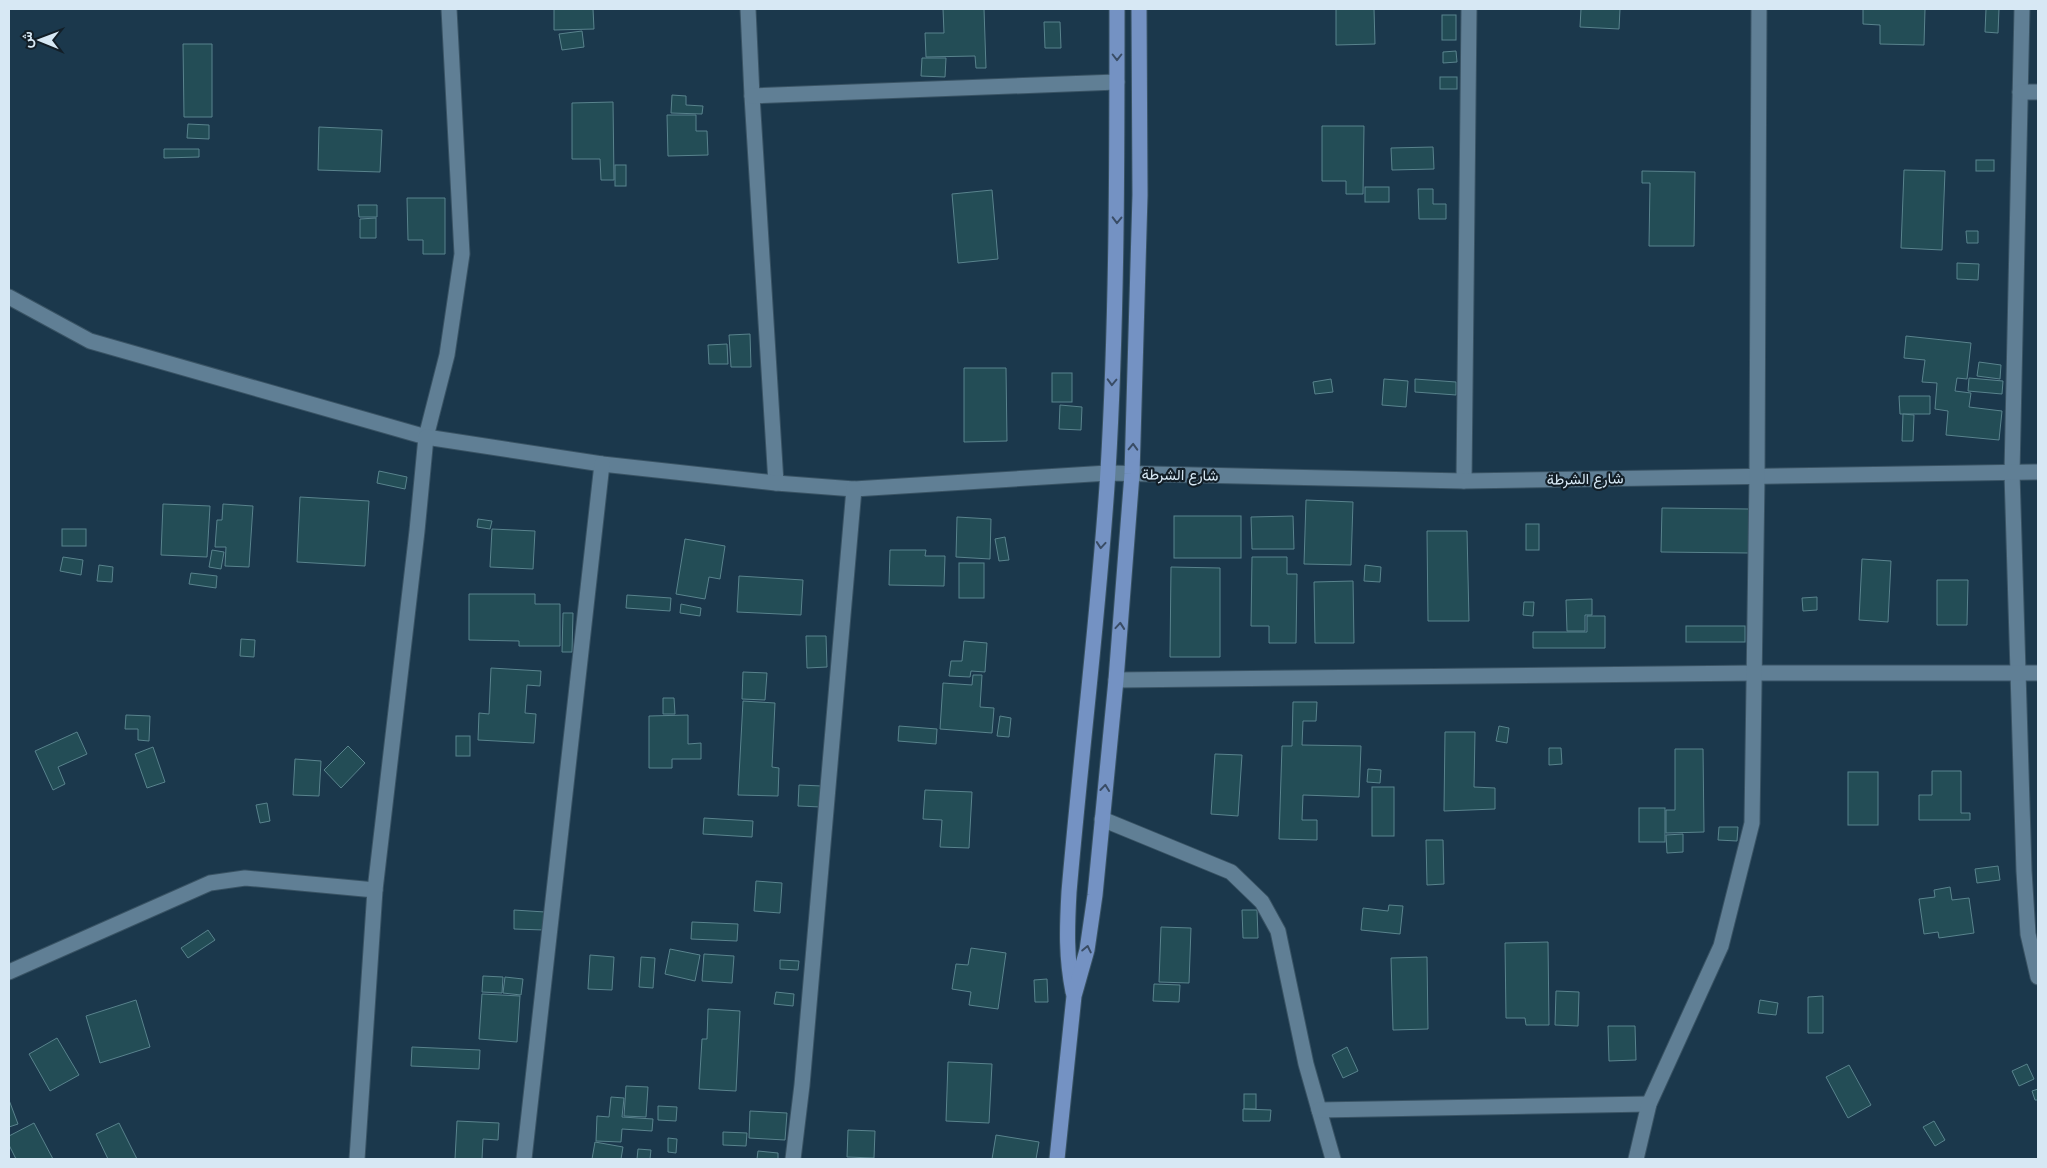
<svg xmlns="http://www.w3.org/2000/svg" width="2047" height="1168" font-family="'DM Sans',Vazirmatn,sans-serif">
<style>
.building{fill:#234d56;stroke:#59838d}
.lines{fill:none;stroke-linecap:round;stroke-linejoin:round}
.minor-casing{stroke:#395364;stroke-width:17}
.major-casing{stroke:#395364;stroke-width:17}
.minor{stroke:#607f95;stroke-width:15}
.major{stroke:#7492c3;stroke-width:15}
.oneway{stroke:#394c65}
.labels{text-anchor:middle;stroke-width:4.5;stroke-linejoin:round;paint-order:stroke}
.street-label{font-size:15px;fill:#d7e8f4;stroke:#121e27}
</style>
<rect width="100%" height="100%" fill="#1b384c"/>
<!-- building -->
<g class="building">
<path d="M554 9H593L594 29 554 30Z"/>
<path d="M943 9H984L986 68H976L975 56 926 57 925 33H944Z"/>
<path d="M1336 9H1374L1375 44 1336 45Z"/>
<path d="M1581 9H1620L1619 29 1580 27Z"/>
<path d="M1863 9H1925L1924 45 1880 44V25L1863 24Z"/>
<path d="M1986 9H1999L1998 33 1985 32Z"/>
<rect x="1442" y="15" width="14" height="25"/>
<path d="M1044 22H1060L1061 48H1045Z"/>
<path d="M582 31 584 47 562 50 559 34Z"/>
<path d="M183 44H212V117H184Z"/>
<path d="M1456 51 1457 62 1443 63V52Z"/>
<path d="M922 58H946L945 77 921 76Z"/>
<rect x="1440" y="77" width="17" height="12"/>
<path d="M672 95 686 96V105L703 106 702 114 671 113Z"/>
<path d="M613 102 614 180H601L600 159H572V103Z"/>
<path d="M667 115H696V131H707L708 155 668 156Z"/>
<path d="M188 124 209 125V139L187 138Z"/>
<path d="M1322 126H1364L1363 194H1346V181H1322Z"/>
<path d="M319 127 382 130 380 172 318 170Z"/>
<path d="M1433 147 1434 169 1392 170 1391 148Z"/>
<path d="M164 149H199V157L164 158Z"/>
<rect x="1976" y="160" width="18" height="11"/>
<rect x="615" y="165" width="11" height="21"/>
<path d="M1904 170 1945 171 1942 250 1901 248Z"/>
<path d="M1642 171 1695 172 1694 246H1649L1650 183H1642Z"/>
<rect x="1365" y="187" width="24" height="15"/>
<path d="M1418 189H1433V204H1446V219H1419Z"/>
<path d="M992 190 998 259 958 263 952 194Z"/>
<path d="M407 198H445V254H423V240H408Z"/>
<path d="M358 205H377V217H359Z"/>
<path d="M376 218V238H360V219Z"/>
<path d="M1966 231H1978V243H1967Z"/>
<path d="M1957 263 1979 264 1978 280 1957 279Z"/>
<path d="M750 334 751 367H731L729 335Z"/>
<path d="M1906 336 1971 343 1967 379 1957 378 1955 391 1971 393 1969 407 2002 411 1999 440 1946 435 1948 411 1935 409 1937 383 1922 382 1925 360 1904 358Z"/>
<path d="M727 344 728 364H709L708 345Z"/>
<path d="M1979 362 2001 365 2000 379 1977 376Z"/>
<path d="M964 368H1006L1007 441 964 442Z"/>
<rect x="1052" y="373" width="20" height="29"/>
<path d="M1969 378 2003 381 2002 394 1968 391Z"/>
<path d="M1331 379 1333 392 1315 394 1313 382Z"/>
<path d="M1384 379 1408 381 1406 407 1382 405Z"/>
<path d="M1415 379 1456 382V395L1415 392Z"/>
<path d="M1899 396H1930V414H1900Z"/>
<path d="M1060 405 1082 407 1081 430 1059 429Z"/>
<path d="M1903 414 1914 415 1913 441H1902Z"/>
<path d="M379 471 407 477 405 489 377 483Z"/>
<path d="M300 497 369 501 365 566 297 562Z"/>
<path d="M1306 500 1353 502 1351 565 1304 564Z"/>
<path d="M163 504 210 506 207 557 161 555Z"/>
<path d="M223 504 253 506 249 567 225 566 226 547H215L217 520H222Z"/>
<path d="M1662 508 1749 509V553L1661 552Z"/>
<rect x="1174" y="516" width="67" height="42"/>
<path d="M1293 516 1294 549H1252L1251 517Z"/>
<path d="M957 517 991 519 990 559 956 557Z"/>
<path d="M478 519 492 521 490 529 477 527Z"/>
<rect x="1526" y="524" width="13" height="26"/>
<rect x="62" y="529" width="24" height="17"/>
<path d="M492 529 535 531 533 569 490 567Z"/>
<path d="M1427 531H1467L1469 621H1428Z"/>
<path d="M1005 537 1009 560 999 561 995 539Z"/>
<path d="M685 539 725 546 720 579 709 577 705 599 676 594Z"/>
<path d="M212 550 224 552 221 569 209 567Z"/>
<path d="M890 550H926L925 556H945L944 586 889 585Z"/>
<path d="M63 557 83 560 81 575 60 571Z"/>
<path d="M1252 557H1287V574H1297L1296 643H1269V626H1251Z"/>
<path d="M1862 559 1891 561 1888 622 1859 620Z"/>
<rect x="959" y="563" width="25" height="35"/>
<path d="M99 565 113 567 112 582 97 581Z"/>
<path d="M1365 565 1381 567 1380 582 1364 581Z"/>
<path d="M1171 567 1220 568V657H1170Z"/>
<path d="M191 573 217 576 216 588 189 584Z"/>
<path d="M739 576 803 580 801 615 737 612Z"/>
<path d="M1937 580H1968L1967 625H1937Z"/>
<path d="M1353 581 1354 643H1315L1314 582Z"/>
<path d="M469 594H535V604H560V646H519V641L469 640Z"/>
<path d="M627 595 671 598 670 611 626 608Z"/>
<path d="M1817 597V610L1803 611 1802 598Z"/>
<path d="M1592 599V615H1585V631H1567L1566 600Z"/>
<path d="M1524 602H1534L1533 616 1523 615Z"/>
<path d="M681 604 701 608 700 616 680 613Z"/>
<path d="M563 613H573L572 652H562Z"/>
<path d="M1587 616H1605V648H1533V632H1587Z"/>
<rect x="1686" y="626" width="59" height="16"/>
<path d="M806 636H826L827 667 807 668Z"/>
<path d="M241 639 255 640 254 657 240 656Z"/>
<path d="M964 641 987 643 985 672 971 671 970 677 949 676 951 661H962Z"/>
<path d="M491 668 541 671 540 686 527 685 525 713 536 714 534 743 478 740 479 713 489 714Z"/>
<path d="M743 672 767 673 765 700 742 699Z"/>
<path d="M973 675H982L980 707 994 708 992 733 940 729 943 683 972 685Z"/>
<path d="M663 698H674L675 714H663Z"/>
<path d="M743 701 775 703 772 767 779 768 778 796 738 795Z"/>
<path d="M1293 702H1317L1316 721H1303L1302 745 1361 746 1359 797 1303 795 1302 820H1317V840L1279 839 1282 746H1292Z"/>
<path d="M126 715 150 716 149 741 138 740V729H125Z"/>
<path d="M688 715V744L701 743V759H672V768H649V716Z"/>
<path d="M1000 716 1011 718 1009 737 997 736Z"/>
<path d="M899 726 937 729 936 744 898 741Z"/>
<path d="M1499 726 1509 728 1507 743 1496 741Z"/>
<path d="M77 732 87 754 58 767 65 784 53 790 35 751Z"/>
<path d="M1445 732H1475L1474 787 1495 788V809L1444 811Z"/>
<rect x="456" y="736" width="14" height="20"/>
<path d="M348 746 365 763 341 788 324 770Z"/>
<path d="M153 747 165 782 147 788 135 754Z"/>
<path d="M1549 748H1561L1562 764 1549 765Z"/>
<path d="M1675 749H1703L1704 832 1666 833V810H1675Z"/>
<path d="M1215 754 1242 755 1238 816 1211 814Z"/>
<path d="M295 759 321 761 319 796 293 795Z"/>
<path d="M1368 769 1381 770 1380 783 1367 782Z"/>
<path d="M1932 771H1961V813H1970V820H1919V795H1932Z"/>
<rect x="1848" y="772" width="30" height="53"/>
<path d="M799 785 822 786 821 807 798 806Z"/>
<rect x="1372" y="787" width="22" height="49"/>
<path d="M925 790 972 792 969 848 940 847 942 820 923 819Z"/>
<path d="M267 803 270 821 260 823 256 805Z"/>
<rect x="1639" y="808" width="26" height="34"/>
<path d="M704 818 753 821 752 837 703 834Z"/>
<path d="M1719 827H1738L1737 841 1718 840Z"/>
<path d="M1683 834V852L1667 853 1666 835Z"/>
<path d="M1426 840H1443L1444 884 1427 885Z"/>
<path d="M1998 866 2000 880 1977 883 1975 869Z"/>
<path d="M756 881 782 883 780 913 754 911Z"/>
<path d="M1950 887 1952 900 1969 898 1974 933 1939 938 1938 932 1924 934 1919 899 1935 897 1934 890Z"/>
<path d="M1389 905 1403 906 1400 934 1361 930 1363 908 1388 911Z"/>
<path d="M514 910 545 912 544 930 514 929Z"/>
<path d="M1242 910H1257L1258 938H1243Z"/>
<path d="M692 922 738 924 737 941 691 939Z"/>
<path d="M1161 927 1191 928 1189 983 1159 982Z"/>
<path d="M208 930 215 940 188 958 181 948Z"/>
<path d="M1548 942 1549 1025H1526L1525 1018H1506L1505 943Z"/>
<path d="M971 948 1006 953 998 1009 969 1005 971 992 952 989 956 964 968 965Z"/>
<path d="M670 949 700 955 695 981 665 974Z"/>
<path d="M704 954 734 956 732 983 702 981Z"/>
<path d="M590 955 614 957 612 990 588 989Z"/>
<path d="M641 957 655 958 653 988 639 987Z"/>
<path d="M1427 957 1428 1029 1393 1030 1391 958Z"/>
<path d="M780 960 799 961 798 970 780 969Z"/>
<path d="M483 976 503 977 502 993 482 992Z"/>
<path d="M505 977 523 979 521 995 503 993Z"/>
<path d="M1047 979 1048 1002H1035L1034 980Z"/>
<path d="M1154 984 1180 985 1179 1002 1153 1001Z"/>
<path d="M1556 991 1579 992 1578 1026 1555 1025Z"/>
<path d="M776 992 794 994 793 1006 774 1004Z"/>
<path d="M482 994 520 996 517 1042 479 1039Z"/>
<path d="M1823 996V1033H1808V997Z"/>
<path d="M136 1000 150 1047 100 1063 86 1016Z"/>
<path d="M1760 1000 1778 1003 1776 1015 1758 1013Z"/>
<path d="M708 1009 740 1011 736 1091 699 1089 702 1039H707Z"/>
<path d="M1608 1026H1635L1636 1060 1609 1061Z"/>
<path d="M57 1038 79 1075 50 1091 29 1054Z"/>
<path d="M412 1047 480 1050 479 1069 411 1066Z"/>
<path d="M1347 1047 1358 1071 1343 1078 1332 1055Z"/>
<path d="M948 1062 992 1064 989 1123 946 1121Z"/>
<path d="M2027 1064 2034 1079 2019 1086 2012 1071Z"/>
<path d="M1849 1065 1871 1105 1848 1118 1826 1077Z"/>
<path d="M626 1086 648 1087 646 1117 624 1116Z"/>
<path d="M2038 1089V1100H2035L2032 1091Z"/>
<rect x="1244" y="1094" width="12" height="15"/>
<path d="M611 1097 624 1098 622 1117 653 1119 652 1131 622 1129 621 1142 596 1141 597 1116 609 1117Z"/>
<path d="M9 1100 18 1124 9 1127Z"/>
<path d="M658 1106 677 1107 676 1121 658 1120Z"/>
<path d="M1243 1109 1271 1110 1270 1121H1243Z"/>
<path d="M750 1111 787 1113 785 1140 749 1138Z"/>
<path d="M457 1121 499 1123 498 1140 483 1139 482 1159H455Z"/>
<path d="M1934 1121 1945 1140 1935 1146 1923 1127Z"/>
<path d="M34 1123 53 1159H16L9 1145V1136Z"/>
<path d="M119 1123 137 1159H108L96 1134Z"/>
<path d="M848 1130 875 1131 874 1158 847 1157Z"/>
<path d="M723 1132 747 1133 746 1146 723 1145Z"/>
<path d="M996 1135 1039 1142 1036 1159H992Z"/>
<path d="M668 1138 677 1139 676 1153 668 1152Z"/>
<path d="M595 1142 623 1147 621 1159H592Z"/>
<path d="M638 1149 651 1150 650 1159H637Z"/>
<path d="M758 1151 778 1153V1159H757Z"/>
</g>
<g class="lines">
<!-- minor casing -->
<g class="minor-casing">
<g id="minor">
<path d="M748 9 752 96 776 483"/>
<path d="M2022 9 2012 473 2024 871 2028 934 2038 977"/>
<path d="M2020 92H2038"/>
<path d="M752 96 1117 82"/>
<path d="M9 297 90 341 426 437 447 355 462 254 449 9"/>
<path d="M1464 481 1469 9"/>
<path d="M1116 680 1755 673H2038"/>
<path d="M1102 819 1231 872 1262 902 1278 931 1306 1064 1333 1159"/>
<path d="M9 972 210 883 245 878 375 890"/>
<path d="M1319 1110 1649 1104"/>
<path d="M357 1159 375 890 417 531 426 437 602 464 776 483 854 489 1108 473 1464 481 2038 472"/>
<path d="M524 1159 602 464"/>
<path d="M793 1159 802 1085 854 489"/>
<path d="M1636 1159 1649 1104 1721 946 1752 823 1757 477 1759 9"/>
</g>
</g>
<!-- major casing -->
<g class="major-casing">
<g id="major">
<path d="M1073 992C1066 957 1067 928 1069 892 1081 752 1099 612 1108 471 1117 317 1117 163 1117 9"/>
<path d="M1057 1159 1074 996 1087 950 1095 895 1116 680 1132 474 1140 195 1139 9"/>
</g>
</g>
<!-- minor -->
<use href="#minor" class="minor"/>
<!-- major -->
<use href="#major" class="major"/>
</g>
<!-- one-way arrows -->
<defs><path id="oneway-chevron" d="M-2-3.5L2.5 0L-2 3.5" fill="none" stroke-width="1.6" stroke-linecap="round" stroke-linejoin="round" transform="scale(1.25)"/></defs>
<g class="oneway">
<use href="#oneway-chevron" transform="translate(1117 57) rotate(90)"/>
<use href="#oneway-chevron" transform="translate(1117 220) rotate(91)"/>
<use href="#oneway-chevron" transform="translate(1112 382) rotate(92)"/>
<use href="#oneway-chevron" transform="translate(1133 447) rotate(-88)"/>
<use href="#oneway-chevron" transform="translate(1101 545) rotate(95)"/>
<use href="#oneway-chevron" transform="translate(1120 626) rotate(-85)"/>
<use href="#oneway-chevron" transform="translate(1105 788) rotate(-84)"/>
<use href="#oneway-chevron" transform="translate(1087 949) rotate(-78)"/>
</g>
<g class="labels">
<!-- street labels -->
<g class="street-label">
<text transform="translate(1180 475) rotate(1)" y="5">شارع الشرطة</text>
<text transform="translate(1585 479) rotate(-1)" y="5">شارع الشرطة</text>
</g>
</g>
<!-- border -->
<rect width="2047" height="1168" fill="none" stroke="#d7e8f4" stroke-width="20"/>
<!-- north arrow -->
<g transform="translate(40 40) rotate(271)" stroke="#121e27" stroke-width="4" paint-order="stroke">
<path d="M0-4L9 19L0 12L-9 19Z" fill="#d7e8f4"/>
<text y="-8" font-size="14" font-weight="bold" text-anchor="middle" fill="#d7e8f4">ش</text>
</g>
</svg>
